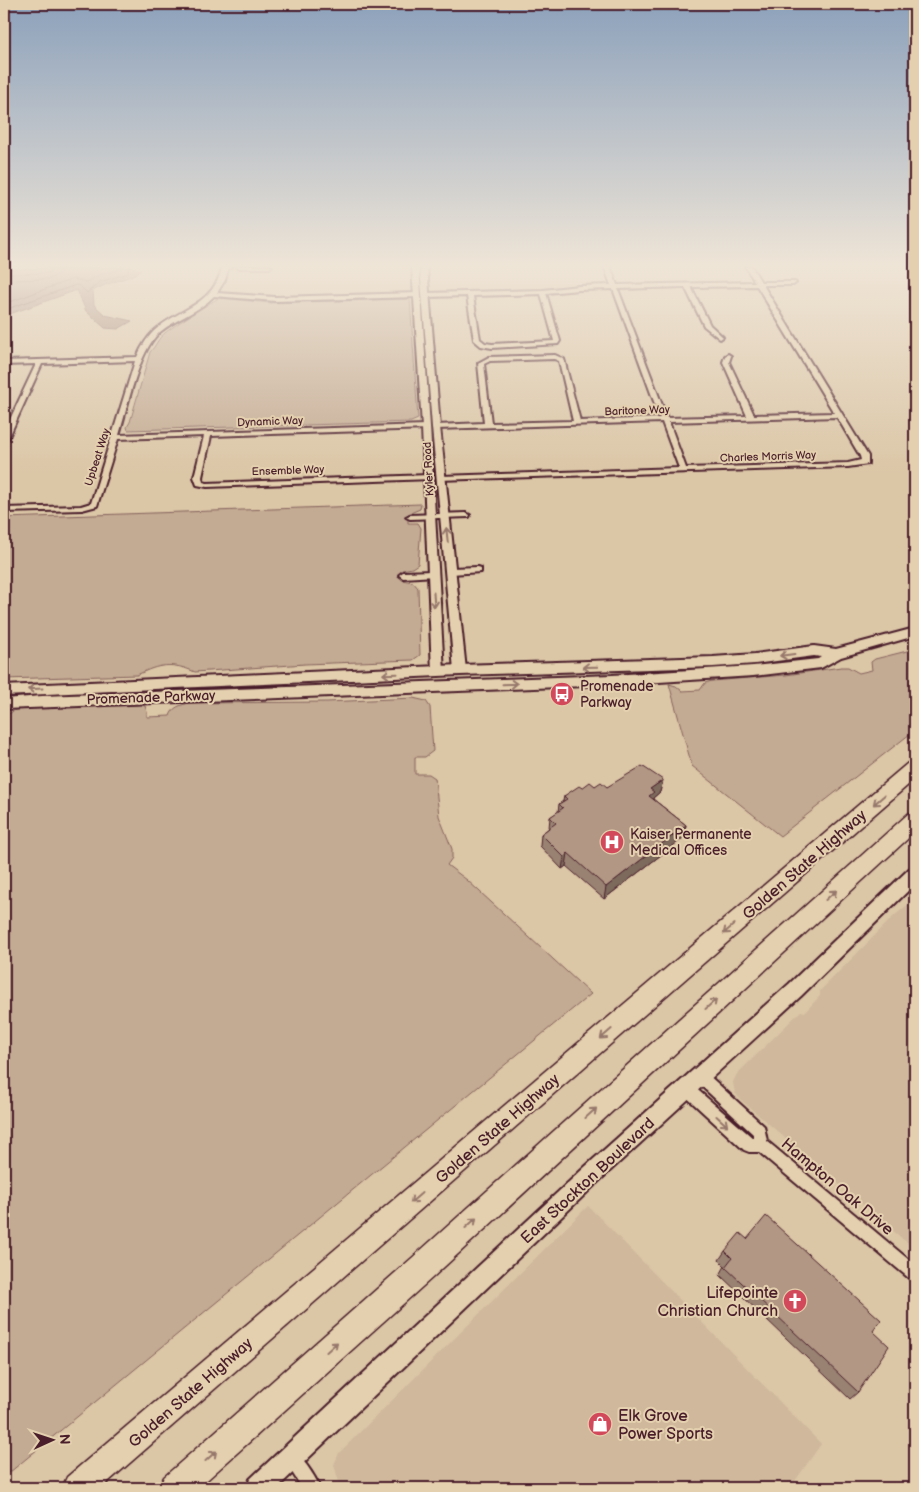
<svg xmlns="http://www.w3.org/2000/svg" width="919" height="1492" font-family="'Balsamiq Sans',sans-serif">
<style>
.built{fill:#cfb89c}
.green{fill:#c3aa92;stroke:#86645e}
.water{fill:#a38577;stroke:#7f5c59}
.lines{fill:none;stroke-linecap:round;stroke-linejoin:round}
.shore{stroke:#6e4849;stroke-width:1}
.minor-casing{stroke:#4a1f2b;stroke-width:4}
.tertiary-casing{stroke:#4a1f2b;stroke-width:4}
.secondary-casing{stroke:#4a1f2b;stroke-width:4}
.motorway-casing{stroke:#4a1f2b;stroke-width:3}
.minor{fill:#e4d0ae;fill-rule:evenodd}
.tertiary{fill:#e4d0ae;fill-rule:evenodd}
.secondary{fill:#e4d0ae;fill-rule:evenodd}
.motorway{fill:#e4d0ae;fill-rule:evenodd}
.wall{fill:#998272;stroke:#4a1f2b}
.shaded-wall{fill:#7d6a5c;stroke:#4a1f2b}
.building{fill:#b29784;stroke:#4a1f2b}
.oneway{stroke:#97786c}
.labels{text-anchor:middle;stroke-width:4;stroke-linejoin:round;paint-order:stroke}
.far-street-label{font-size:11px;fill:#4a1f2b;stroke:#e4d0ae}
.poi-label{font-size:14px;fill:#4a1f2b;stroke:#e4d0ae;text-anchor:start}
.street-label{font-size:14px;fill:#4a1f2b;stroke:#e4d0ae}
.near-street-label{font-size:16px;fill:#4a1f2b;stroke:#e4d0ae}
.near-poi-label{font-size:16px;fill:#4a1f2b;stroke:#e4d0ae;text-anchor:end}
</style>
<rect width="100%" height="100%" fill="#dbc6a6"/>
<filter id="ink" filterUnits="userSpaceOnUse"><feTurbulence type="fractalNoise" baseFrequency=".02" numOctaves="2"/><feDisplacementMap in="SourceGraphic" scale="10" xChannelSelector="R" yChannelSelector="G"/><feConvolveMatrix kernelMatrix="1 2 1 2 8 2 1 2 1" color-interpolation-filters="sRGB"/></filter>
<g filter="url(#ink)">
<!-- built -->
<g class="built">
<path d="M915 899V1247L904 1240 741 1100 735 1093 733 1082 737 1074 801 1011 805 1012 820 996V991L894 916Z"/>
<path d="M588 1206 821 1444 790 1488H341L334 1465 339 1453Z"/>
</g>
<!-- green -->
<g class="green">
<path d="M219 298 269 303 410 299 418 419 411 422 128 430 127 427 130 422 150 352C156 346 158 338 165 333 170 328 216 299 219 298Z"/>
<path d="M421 504 420 509 408 514V523H418L421 528 418 564 412 568 402 570V580L413 582 418 588 420 655 413 660 305 664 195 672C172 662 159 664 137 675L4 679V518Z"/>
<path d="M915 649V730L780 836 692 766 669 684 676 686 682 691 700 690 705 683 712 681 786 675 841 667H848L859 673 872 670 871 662 875 659Z"/>
<path d="M413 698 426 701 430 707 433 751 425 757H415V774H429L435 778 439 816 452 849V858L447 865 467 880 591 994 4 1477V717L15 710 26 707 139 704 145 706 147 712V717L170 716C173 707 180 705 190 703L327 702Z"/>
</g>
<!-- water -->
<path class="water" d="M131 267 141 270C126 281 109 281 93 291L94 305 105 315 132 321 118 329 105 328 86 311 77 290 4 316V269Z"/>
<g class="lines">
<!-- shore -->
<g class="shore">
<path d="M4 274 49 273 55 266"/>
<path d="M4 280 49 279 59 274 61 266"/>
<path d="M4 304 73 279 86 282 99 275 121 269 122 266"/>
<path d="M4 310 76 285 80 286 87 293 100 282 128 273 129 266"/>
</g>
<!-- minor casing -->
<g class="minor-casing">
<g id="minor">
<path d="M226 266H233L228 269 225 280 217 293 275 297 417 293 420 295 417 297 275 301 214 296C199 312 177 318 160 332 138 351 128 407 119 435L426 425H429V429L211 436 202 477 203 482 207 483 429 475 433 477 432 479 207 487 197 485 194 477 204 436 118 439 97 506 82 510 4 512V508L81 506 91 503 135 361 42 364 8 439 4 441V432L36 364 4 365V361L137 357C141 348 146 339 154 331 179 308 213 306 222 268Z"/>
<path d="M235 266H272L269 268H238Z"/>
<path d="M604 266H610L617 285 755 282 745 266H751L761 282H795L796 283 793 285H763L868 456V464L848 467 438 480V476H441L679 468 662 422 436 429 432 427 436 425 484 423 478 363 489 357 555 355 564 359 580 421 660 418 613 289 579 290 546 293 560 341 558 344 492 348 481 346 474 340 467 296 425 297 422 295 425 293 543 290 579 286 611 285ZM757 286 834 413 754 415 729 362 731 356 728 354 725 356 723 362 747 416 667 418 618 289 685 287 704 326 720 339 723 337 710 325 691 287ZM541 294 554 341 492 344 485 343 480 339 473 296ZM554 359 559 361 573 421 491 423 484 364 490 361ZM837 417 860 456 861 460 848 463 686 468 669 422Z"/>
<path d="M466 513 470 515 469 517 410 519 406 517 410 515Z"/>
<path d="M478 567 481 568V572L451 574 447 571 451 568Z"/>
<path d="M432 571 435 572V576L403 578 399 575 403 572Z"/>
<path d="M700 1070 705 1072 764 1126 767 1141 915 1265V1281L910 1279 759 1152H749L744 1150 682 1093 680 1089 682 1085 687 1083 692 1085 753 1138V1134L695 1080 694 1076 695 1072Z"/>
<path d="M291 1450C301 1454 316 1478 320 1488H302L283 1458 285 1452Z"/>
</g>
</g>
<!-- tertiary casing -->
<g class="tertiary-casing">
<g id="tertiary">
<path d="M412 266H419L430 427 444 672 438 676 432 672 422 427Z"/>
<path d="M420 266H427L440 427 466 670 460 674 454 670 432 427Z"/>
</g>
</g>
<!-- secondary casing -->
<g class="secondary-casing">
<g id="secondary">
<path d="M915 628V636L841 657 821 668 753 676 612 685 4 709V699L42 696 612 675 753 666 818 659 821 657 814 656 755 664 713 667 460 675 4 696V686L460 665 713 657 755 654 814 646 836 649Z"/>
<path d="M915 867V884L801 996 600 1180 277 1488H247L250 1479 586 1166 789 984 909 869Z"/>
</g>
</g>
<!-- motorway casing -->
<g class="motorway-casing">
<g id="motorway">
<path d="M915 761V779L101 1488H62L67 1477 908 763Z"/>
<path d="M915 812V832L432 1278 198 1488H159L164 1477 412 1258 908 814Z"/>
</g>
</g>
<!-- minor -->
<use href="#minor" class="minor"/>
<!-- tertiary -->
<use href="#tertiary" class="tertiary"/>
<!-- secondary -->
<use href="#secondary" class="secondary"/>
<!-- motorway -->
<use href="#motorway" class="motorway"/>
</g>
<!-- wall -->
<g class="wall">
<path d="M663 780 660 792 653 798V799L686 825 683 838 604 899 566 866 562 869 540 846 541 834 549 828 550 817 558 812 559 804 563 801 564 796 582 788 595 786 607 787Z"/>
<path d="M747 1239 873 1331 858 1392 850 1399 720 1275 725 1266 719 1260 725 1251Z"/>
</g>
<!-- shaded-wall -->
<g class="shaded-wall">
<path d="M663 780 660 792 653 798 652 805 646 809 650 789Z"/>
<path d="M686 825 683 838 604 899 606 887Z"/>
<path d="M568 853 566 866 562 869 564 857Z"/>
</g>
<!-- building -->
<g class="building">
<path d="M642 766 663 780 650 789 654 792 649 796 686 825 606 887 568 853 564 857 541 834 556 823 550 817 563 808 559 804 567 799 564 796 579 786 582 788 590 782 595 786 601 782 607 787Z"/>
<path d="M766 1216 881 1320 873 1331 889 1346 858 1392 725 1267 732 1258 725 1251 740 1233 747 1239Z"/>
</g>
<!-- one-way arrows -->
<defs><path id="oneway-shaft" d="M-6 0H5M1.5-3L5.5 0L1.5 3" fill="none" stroke-width="1.6" stroke-linecap="round" stroke-linejoin="round" transform="scale(1.25)"/></defs>
<g class="oneway">
<use href="#oneway-shaft" transform="translate(447 535) rotate(-96)"/>
<use href="#oneway-shaft" transform="translate(434 600) rotate(86)"/>
<use href="#oneway-shaft" transform="translate(787 655) rotate(173)"/>
<use href="#oneway-shaft" transform="translate(590 667) rotate(179)"/>
<use href="#oneway-shaft" transform="translate(390 674) rotate(178)"/>
<use href="#oneway-shaft" transform="translate(510 684) rotate(-2)"/>
<use href="#oneway-shaft" transform="translate(35 689) rotate(177)"/>
<use href="#oneway-shaft" transform="translate(879 800) rotate(139)"/>
<use href="#oneway-shaft" transform="translate(831 895) rotate(-42)"/>
<use href="#oneway-shaft" transform="translate(729 929) rotate(139)"/>
<use href="#oneway-shaft" transform="translate(711 1004) rotate(-42)"/>
<use href="#oneway-shaft" transform="translate(606 1034) rotate(139)"/>
<use href="#oneway-shaft" transform="translate(591 1113) rotate(-42)"/>
<use href="#oneway-shaft" transform="translate(722 1121) rotate(42)"/>
<use href="#oneway-shaft" transform="translate(416 1198) rotate(139)"/>
<use href="#oneway-shaft" transform="translate(471 1223) rotate(-42)"/>
<use href="#oneway-shaft" transform="translate(332 1347) rotate(-42)"/>
<use href="#oneway-shaft" transform="translate(211 1456) rotate(-42)"/>
</g>
</g>
<!-- sky -->
<linearGradient id="sky" x2="0" y2="1"><stop stop-color="#8ca1bb"/><stop offset="0.56" stop-color="#efe5d7"/><stop offset="1" stop-color="#efe5d7" stop-opacity="0"/></linearGradient>
<rect width="919" height="474" fill="url(#sky)"/>
<!-- icons -->
<defs>
<g id="bus-disc" transform="scale(1.25)"><circle r="9.5" fill="#d1495b" stroke="#e4d0ae"/><path d="M-5-6H5V4H4V6H2V4H-2V6H-4V4H-5ZM-3.5-4V0h7V-4ZM-3.5 1.2v1.5H-2V1.2ZM2 1.2v1.5H3.5V1.2Z" fill="#fff"/></g>
<g id="hospital-disc" transform="scale(1.25)"><circle r="9.5" fill="#d1495b" stroke="#e4d0ae"/><path d="M-5-5h3v3.5h4V-5h3V5h-3V1.5h-4V5h-3Z" fill="#fff"/></g>
<g id="church-disc" transform="scale(1.25)"><circle r="9.5" fill="#d1495b" stroke="#e4d0ae"/><path d="M-1.2-6h2.4v3.5h3.3v2.4h-3.3V6h-2.4V-.1h-3.3v-2.4h3.3Z" fill="#fff"/></g>
<g id="shop-disc" transform="scale(1.25)"><circle r="9.5" fill="#d1495b" stroke="#e4d0ae"/><path d="M-5-2.5h2.3a2.7 3.5 0 0 1 5.4 0H5L5.5 6h-11ZM-1.5-2.5h3a1.5 2.3 0 0 0-3 0Z" fill="#fff"/></g>
</defs>
<g fill-rule="evenodd">
<use href="#bus-disc" x="562" y="694"/>
<use href="#hospital-disc" x="612" y="842"/>
<use href="#church-disc" x="795" y="1301"/>
<use href="#shop-disc" x="600" y="1424"/>
</g>
<g class="labels">
<!-- far-street labels -->
<g class="far-street-label">
<text transform="translate(637 410) rotate(-2)" y="4">Baritone Way</text>
<text transform="translate(270 421) rotate(-2)" y="4">Dynamic Way</text>
<text transform="translate(768 456) rotate(-2)" y="4">Charles Morris Way</text>
<text transform="translate(97 457) rotate(-72)" y="4">Upbeat Way</text>
<text transform="translate(428 469) rotate(-93)" y="4">Kyler Road</text>
<text transform="translate(288 470) rotate(-2)" y="4">Ensemble Way</text>
</g>
<!-- poi labels -->
<g class="poi-label">
<text x="580" y="691">Promenade<tspan x="580" dy="16">Parkway</tspan></text>
<text x="630" y="839">Kaiser Permanente<tspan x="630" dy="16">Medical Offices</tspan></text>
</g>
<!-- street labels -->
<g class="street-label">
<text transform="translate(151 697) rotate(-2)" y="5">Promenade Parkway</text>
</g>
<!-- near-street labels -->
<g class="near-street-label">
<text transform="translate(804 864) rotate(-41)" y="6">Golden State Highway</text>
<text transform="translate(497 1128) rotate(-41)" y="6">Golden State Highway</text>
<text transform="translate(587 1180) rotate(-43)" y="6">East Stockton Boulevard</text>
<text transform="translate(838 1186) rotate(40)" y="6">Hampton Oak Drive</text>
<text transform="translate(190 1392) rotate(-41)" y="6">Golden State Highway</text>
</g>
<!-- near-poi labels -->
<g class="near-poi-label">
<text x="778" y="1298">Lifepointe<tspan x="778" dy="18">Christian Church</tspan></text>
<text x="618" y="1421" text-anchor="start">Elk Grove<tspan x="618" dy="18">Power Sports</tspan></text>
</g>
</g>
<!-- margin -->
<rect width="919" height="1492" fill="none" stroke="#e4d0ae" stroke-width="20"/>
<rect x="10" y="10" width="899" height="1472" fill="none" stroke="#4a1f2b" stroke-width="2" filter="url(#ink)"/>
<!-- north arrow -->
<g transform="translate(52 1440) rotate(87)" stroke="#e4d0ae" stroke-width="4" paint-order="stroke">
<path d="M0-4L9 19L0 12L-9 19Z" fill="#4a1f2b"/>
<text y="-8" font-size="14" font-weight="bold" text-anchor="middle" fill="#4a1f2b">N</text>
</g>
</svg>
